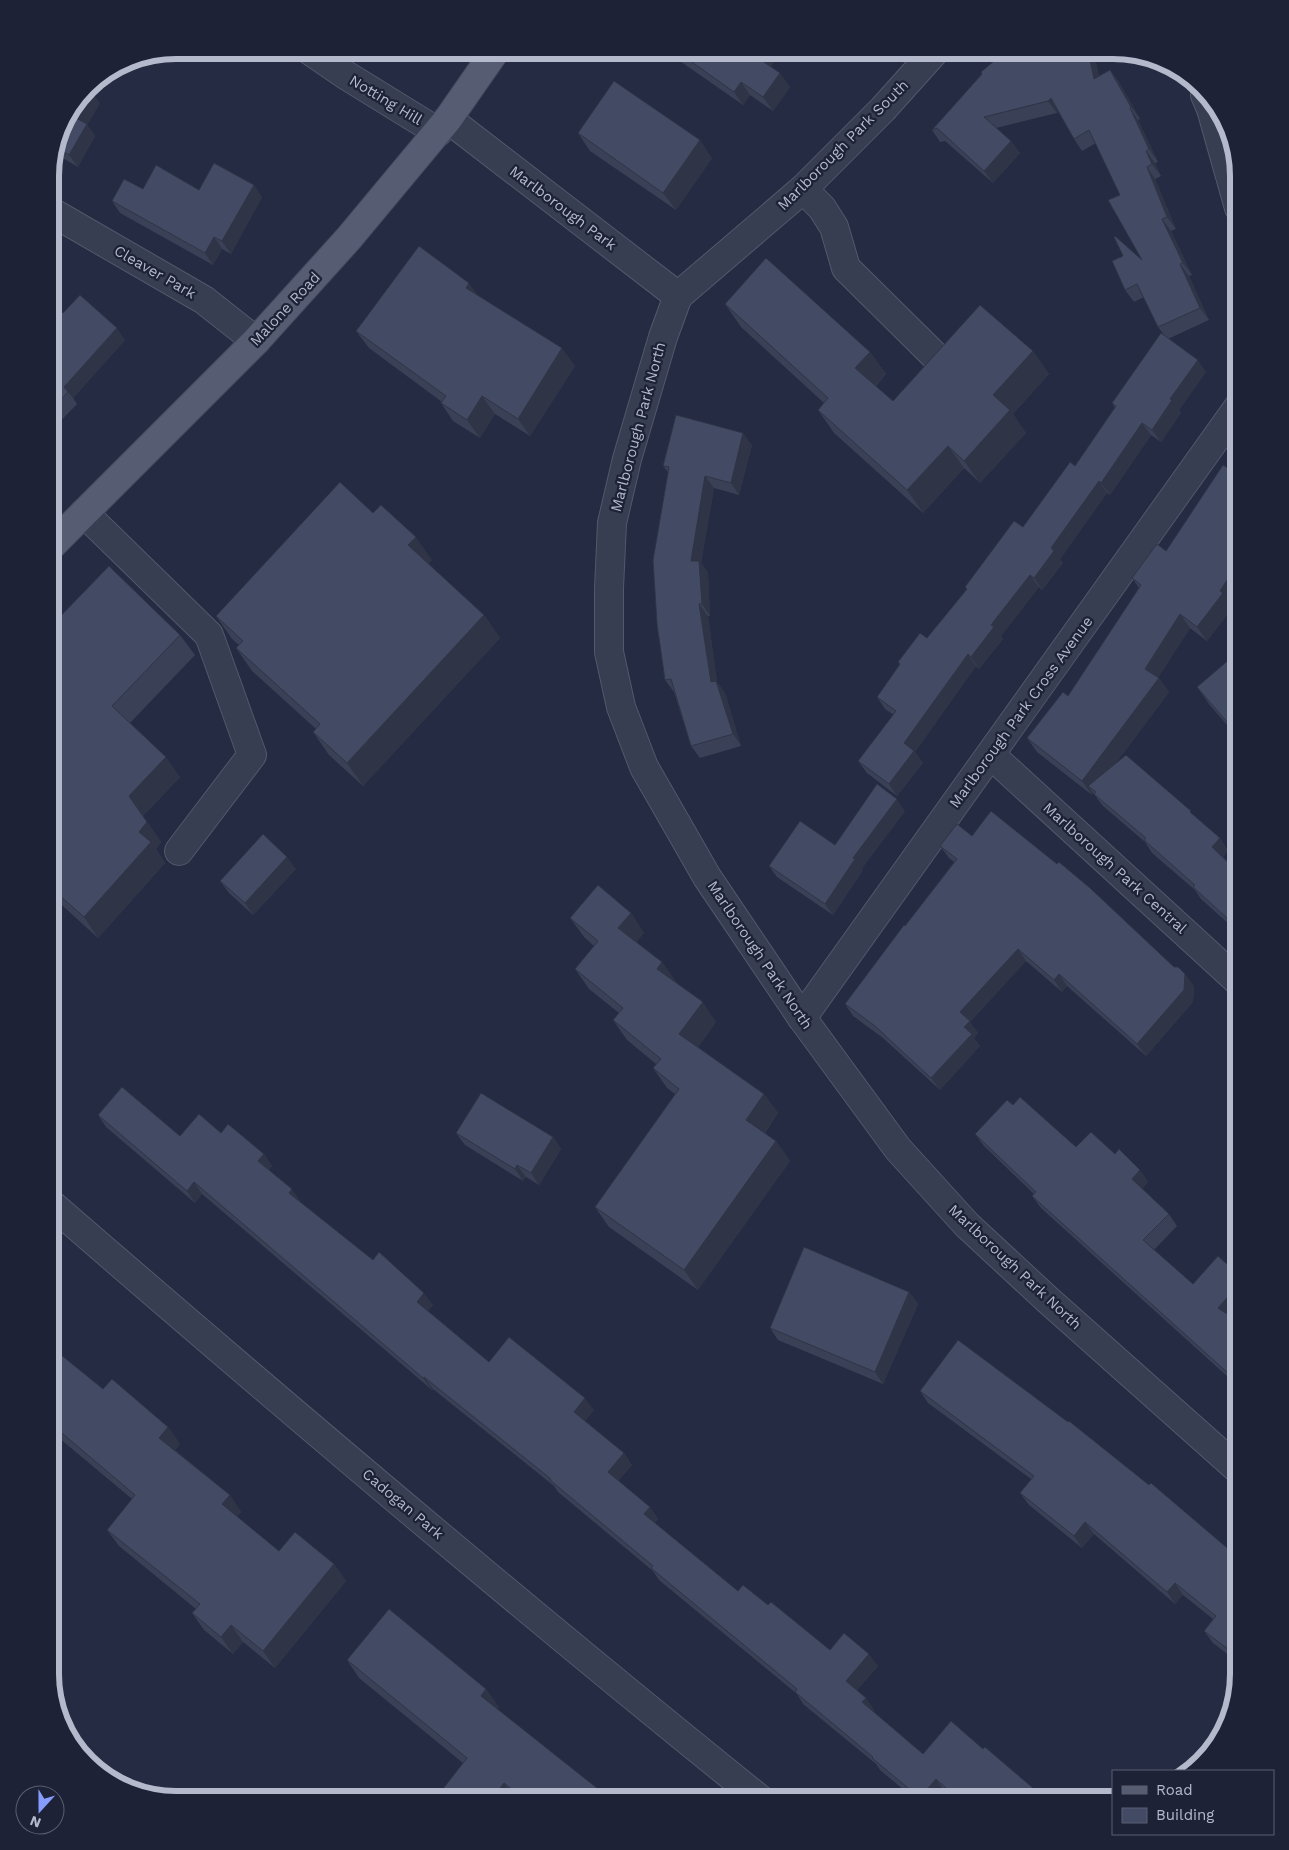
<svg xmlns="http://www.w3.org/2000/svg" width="1289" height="1850" font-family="'Work Sans',sans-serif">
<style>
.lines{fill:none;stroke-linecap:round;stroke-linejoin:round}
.minor-casing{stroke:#53586c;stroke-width:30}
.major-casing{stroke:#42465b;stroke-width:30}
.minor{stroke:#383e51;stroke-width:28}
.major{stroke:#565c71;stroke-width:28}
.wall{fill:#3a4056}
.shaded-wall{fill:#2f3446}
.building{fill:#434a64;stroke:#2f3446}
.labels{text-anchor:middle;stroke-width:4.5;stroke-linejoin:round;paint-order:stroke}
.street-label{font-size:15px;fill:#b5b9cc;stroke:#1d2237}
.rim{fill:none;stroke:#b5b9cc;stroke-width:6}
</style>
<rect width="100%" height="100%" fill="#242b42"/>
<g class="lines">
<!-- minor casing -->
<g class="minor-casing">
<g id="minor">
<path d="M309 50 344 74 438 132"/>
<path d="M936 50 883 109 803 189 678 296 663 337 627 459 612 523 609 588V652L621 707 644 767 707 877 802 1018 898 1149 967 1225 1048 1300 1239 1470"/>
<path d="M1205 95 1211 109 1239 208"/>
<path d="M448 119 678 296"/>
<path d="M803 189 822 208 834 227 846 268 938 359"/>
<path d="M50 211 204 300 256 341"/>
<path d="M84 513 209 635 252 755 179 851"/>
<path d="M991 755 1239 982"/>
<path d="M802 1018 1239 406"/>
<path d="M50 1203C284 1406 520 1606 761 1800"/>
</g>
</g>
<!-- major casing -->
<g class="major-casing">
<path id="major" d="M50 547 256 341 349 238 448 119 496 50"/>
</g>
<!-- minor -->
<use href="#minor" class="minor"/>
<!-- major -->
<use href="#major" class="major"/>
</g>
<!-- wall -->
<g class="wall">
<path d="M658 50H781L771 66 790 87 773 111 750 95 743 105 677 59 675 62Z"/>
<path d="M1007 50H1093L1099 76 1110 70 1119 82 1140 119 1138 120 1158 162 1155 163 1161 176 1155 179 1176 229 1171 231 1192 275 1189 276 1209 320 1168 339 1206 372 1179 410 1181 413 1161 442 1151 435 1110 495 1107 493 1060 559 1063 563 1042 590 1039 587 1001 636 1003 639 979 669 976 666 915 752 923 763 897 796 867 773 858 761 894 715 885 709 877 697 900 665 898 662 927 638 967 590 965 587 1023 527 1075 466 1115 408 1112 403 1164 335 1158 327 1144 297 1134 302 1125 290 1142 260 1120 195 1096 143 1082 151 1074 139 1058 111 1057 113 996 128 1011 141 1020 153 993 183 945 141 940 142 932 130Z"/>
<path d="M100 103 87 125 95 136 78 167 54 153 60 127Z"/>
<path d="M578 133 712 158 676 210 590 151Z"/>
<path d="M254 185 262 197 231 254 222 249 213 265 120 213 112 201 143 189 199 190Z"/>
<path d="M478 296 575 366 530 436 495 414 480 438 453 421 441 403 442 402 369 348 356 331Z"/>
<path d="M50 302 63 313 125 340 73 398 77 404 50 432Z"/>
<path d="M725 304 870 352 886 374 876 386 893 401 1033 351 1049 374 1013 414 1026 433 980 483 964 468 923 513 834 433 818 410 824 403 741 327Z"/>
<path d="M752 445 739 495 714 488 701 563 708 573 710 616H708L717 682 725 693 741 746 700 758 691 746 674 692 665 680 668 472 663 466Z"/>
<path d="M373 513 432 560 428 564 484 615 500 638 363 786 329 755 313 732 316 729 252 671 236 648 239 645 232 639 216 616Z"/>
<path d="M1132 578 1231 604 1233 607 1207 641 1190 628 1158 677 1169 692 1116 763 1196 818 1220 838 1228 851 1223 857 1239 873V933L1201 899 1195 890 1152 853 1145 842 1103 806 1093 793 1092 795 1037 752 1027 738 1068 696 1139 588Z"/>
<path d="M50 627 180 635 195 655 130 723 180 777 143 816 161 842 156 849 165 863 98 938 54 898 50 903Z"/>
<path d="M1239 655V739L1209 704 1197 687Z"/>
<path d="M905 811 862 868 863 870 833 915 777 877 769 866 835 845Z"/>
<path d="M972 836 1194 986 1193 1002 1146 1056 1067 986 1062 992 1026 961 970 1022 978 1033 974 1038 980 1046 940 1090 883 1038 853 1016 845 1004 954 862 949 858 940 846Z"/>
<path d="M296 869 253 915 229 893 220 881Z"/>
<path d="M631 913 644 933 636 942 662 962 676 982 716 1022 698 1047 764 1094 778 1113 765 1133 776 1141 790 1161 698 1290 609 1227 595 1207 675 1094 667 1088 653 1068 656 1064 627 1040 613 1020 619 1013 589 989 575 969 594 946 584 937 570 918Z"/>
<path d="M1013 1105 1076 1147 1115 1154 1140 1170 1148 1182 1142 1189 1169 1214 1177 1226 1154 1250 1193 1284 1239 1275V1306L1230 1316 1239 1322V1387L1041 1208 1032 1196 1034 1194 984 1146 975 1134Z"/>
<path d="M98 1115 180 1136 221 1133 264 1154 272 1166 269 1170 300 1201V1202L373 1260 433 1305 428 1311 489 1362 594 1410 585 1421 624 1453 632 1465 618 1481 650 1507 658 1519 655 1523 738 1591 768 1605 830 1650 878 1666 857 1690 866 1698 874 1710 873 1711 923 1754 983 1749 1047 1800H954L944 1791 937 1800H916L880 1770 876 1764 803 1704 797 1694 659 1580 653 1571 558 1492 554 1486 433 1389 432 1390 202 1194 195 1203 106 1127Z"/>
<path d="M456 1133 553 1137 561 1149 539 1185 526 1177 523 1181 465 1145Z"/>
<path d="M909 1292 918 1304 883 1384 778 1340 770 1328Z"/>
<path d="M50 1346 103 1389 168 1427 180 1444 175 1450 230 1495 241 1512 237 1517 279 1551 334 1564 346 1581 275 1668 243 1642 233 1654 204 1630 192 1613 196 1609 119 1546 107 1530 132 1499 59 1438 50 1449Z"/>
<path d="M920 1391 1239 1558V1663L1213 1643 1204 1631 1213 1619 1183 1595 1175 1604 1094 1534 1082 1548 1029 1505 1020 1493 1031 1479 928 1403Z"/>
<path d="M347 1660 486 1689 499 1707 497 1709 612 1800H443L439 1794 463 1763 359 1678Z"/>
</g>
<!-- shaded-wall -->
<g class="shaded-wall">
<path d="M667 50H672L677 59 675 62Z"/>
<path d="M763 50H781L768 71 758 58Z"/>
<path d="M1088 50H1093L1102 91 1094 79Z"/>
<path d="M1110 70 1119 82 1140 119 1131 107Z"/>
<path d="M780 73 790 87 773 111 763 97Z"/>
<path d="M741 82 750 95 743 105 734 92Z"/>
<path d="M91 91 100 103 87 125 95 136 78 167 69 155 76 118Z"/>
<path d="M1051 98 1059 110 1057 113 1048 101Z"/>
<path d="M1130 108 1138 120 1158 162 1149 149Z"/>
<path d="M700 140 712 158 676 210 663 193Z"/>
<path d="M1011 141 1020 153 993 183 984 171Z"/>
<path d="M1146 151 1155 163 1161 176 1152 164Z"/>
<path d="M1147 167 1155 179 1176 229 1167 217Z"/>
<path d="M254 185 262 197 231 254 222 241Z"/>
<path d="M1162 219 1171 231 1192 275 1183 263Z"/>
<path d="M214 237 222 249 213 265 205 253Z"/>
<path d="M1180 264 1189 276 1209 320 1200 308Z"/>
<path d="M469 283 482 300 466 288Z"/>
<path d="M117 328 125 340 73 398 68 392 64 387Z"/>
<path d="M562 348 575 366 530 436 518 419Z"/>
<path d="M1033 351 1049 374 1013 414 1026 433 980 483 964 461 993 395Z"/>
<path d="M870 352 886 374 871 390 855 368Z"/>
<path d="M1198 360 1206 372 1179 410 1181 413 1161 442 1152 430 1170 399Z"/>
<path d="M482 396 495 414 480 438 467 420Z"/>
<path d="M1142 423 1151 435 1110 495 1101 483Z"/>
<path d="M743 433 752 445 739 495 731 483Z"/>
<path d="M948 446 964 468 923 513 907 490Z"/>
<path d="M705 476 714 488 701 563 708 573 710 616 702 604 691 561Z"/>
<path d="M1099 481 1107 493 1060 559 1063 563 1042 590 1034 578 1051 548Z"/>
<path d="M416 537 432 560 424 568 408 545Z"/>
<path d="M1239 562V591L1231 604 1233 607 1207 641 1197 627Z"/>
<path d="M1030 575 1039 587 1001 636 1003 639 979 669 971 657 991 625Z"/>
<path d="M699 604 708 616 717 682 725 693 741 746 733 734 711 682Z"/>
<path d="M1180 614 1190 628 1155 683 1145 669Z"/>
<path d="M484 615 500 638 363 786 347 763Z"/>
<path d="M968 654 976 666 915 752 923 763 897 796 889 784 904 743Z"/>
<path d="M1159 678 1169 692 1095 791 1088 786 1093 793 1092 795 1082 781Z"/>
<path d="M166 757 180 777 143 816 161 842 156 849 165 863 98 938 84 917 139 832 129 796Z"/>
<path d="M897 799 905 811 862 868 863 870 833 915 825 904 853 858Z"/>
<path d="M1220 838 1228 851 1221 859 1212 847Z"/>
<path d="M287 857 296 869 253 915 245 903Z"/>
<path d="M50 893 54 898 50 903Z"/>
<path d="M631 913 644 933 632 948 618 928Z"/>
<path d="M1018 949 1026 961 970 1022 978 1033 974 1038 980 1046 940 1090 931 1078 964 1027 960 1012Z"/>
<path d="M662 962 676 982 671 989 657 969Z"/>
<path d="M1059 974 1067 986 1062 992 1054 980Z"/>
<path d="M1185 974 1194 986 1193 1002 1146 1056 1137 1044Z"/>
<path d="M703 1002 716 1022 693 1054 679 1034Z"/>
<path d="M764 1094 778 1113 760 1139 746 1120Z"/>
<path d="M553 1137 561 1149 539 1185 531 1173Z"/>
<path d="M776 1141 790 1161 698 1290 684 1270Z"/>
<path d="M264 1154 272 1166 266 1173 258 1161Z"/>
<path d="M517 1165 526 1177 523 1181 515 1169Z"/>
<path d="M1140 1170 1148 1182 1140 1191 1132 1179Z"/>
<path d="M194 1182 202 1194 195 1203 187 1191Z"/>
<path d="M292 1189 300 1201 297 1205 289 1193Z"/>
<path d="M1239 1284V1306L1226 1320 1218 1308Z"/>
<path d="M909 1292 918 1304 883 1384 875 1372Z"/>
<path d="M424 1293 433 1305 425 1314 417 1302Z"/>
<path d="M424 1377 433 1389 432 1390 423 1378Z"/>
<path d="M585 1398 594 1410 582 1424 574 1412Z"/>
<path d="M50 1425 59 1438 50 1449Z"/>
<path d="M168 1427 180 1444 171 1455 159 1438Z"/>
<path d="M624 1453 632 1465 616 1484 608 1472Z"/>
<path d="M230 1495 241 1512 234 1521 222 1504Z"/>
<path d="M650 1507 658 1519 652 1526 644 1514Z"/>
<path d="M1085 1522 1094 1534 1082 1548 1074 1536Z"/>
<path d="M334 1564 346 1581 275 1668 263 1651Z"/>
<path d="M1175 1583 1183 1595 1175 1604 1167 1592Z"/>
<path d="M231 1625 243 1642 233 1654 221 1637Z"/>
<path d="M1239 1652V1659L1236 1655Z"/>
<path d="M869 1654 878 1666 855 1693 846 1681Z"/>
<path d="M486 1689 499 1707 493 1714 481 1696Z"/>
<path d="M866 1698 874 1710 871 1714 862 1702Z"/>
<path d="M936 1779 944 1791 937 1800H921L920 1798Z"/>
<path d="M504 1783 515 1800H491Z"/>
</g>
<!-- building -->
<g class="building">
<path d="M675 50H763L758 58 780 73 763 97 741 82 734 92Z"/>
<path d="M1007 50H1088L1094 79 1110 70 1131 107 1130 108 1149 149 1146 151 1152 164 1147 167 1167 217 1162 219 1183 263 1180 264 1200 308 1158 327 1137 284 1125 290 1112 261 1123 256 1114 237 1115 236 1142 260 1108 200 1120 195 1089 130 1074 139 1051 98 1048 101 984 117 1011 141 984 171 937 128 932 130 982 74 981 72Z"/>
<path d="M614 81 700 140 663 193 578 133Z"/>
<path d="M86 88 91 91 76 118 87 124 69 155 55 147 60 127Z"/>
<path d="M214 163 254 185 222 241 214 237 205 253 112 201 124 179 143 189 156 165 199 190Z"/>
<path d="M419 246 469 283 466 288 562 348 518 419 482 396 467 420 441 403 446 396 356 331Z"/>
<path d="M766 258 870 352 855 368 893 401 980 305 1033 351 993 395 1010 410 964 461 948 446 907 490 818 410 828 398 725 304Z"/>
<path d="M80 295 117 328 64 387 68 392 50 411V302L63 313Z"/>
<path d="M1161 333 1198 360 1170 399 1172 400 1152 430 1142 423 1101 483 1099 481 1051 548 1054 551 1034 578 1030 575 991 625 994 627 971 657 968 654 904 743 914 751 889 784 858 761 896 711 877 697 900 664 898 662 920 633 927 638 967 589 965 587 1014 521 1023 527 1070 462 1075 466 1116 406 1112 403Z"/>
<path d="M676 415 743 433 731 483 705 476 691 561H699L702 604H699L711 682 716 681 733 734 691 746 671 679 665 680 657 624 653 560 669 467 663 466Z"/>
<path d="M1223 465 1239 475V562L1220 591 1223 593 1197 627 1180 614 1145 669 1159 678 1082 781 1027 738 1063 692 1068 696 1141 585 1132 578 1157 544 1166 551Z"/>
<path d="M340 482 373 513 381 505 416 537 408 545 484 615 347 763 313 732 320 724 236 648 243 641 216 616Z"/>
<path d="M109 566 180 635 112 706 166 757 129 796 147 822 139 832 151 842 84 917 50 887V627Z"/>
<path d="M1237 653 1239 655V736L1197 687Z"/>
<path d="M1126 755 1191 811 1190 812 1220 838 1212 847 1239 873V929L1193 887 1195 885 1144 840 1146 838 1094 794 1096 792 1088 786Z"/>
<path d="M877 784 897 799 853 858 855 859 825 904 769 866 800 821 835 845Z"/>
<path d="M991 811 1057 864 1059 862 1090 888 1174 967H1178L1185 974 1184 990 1137 1044 1059 974 1054 980 1018 949 960 1012 970 1021 964 1027 972 1034 931 1078 875 1026 845 1004 904 925 905 926 957 859 940 846 957 824 972 836Z"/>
<path d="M263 834 287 857 245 903 220 881Z"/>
<path d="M598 885 631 913 618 928 662 962 657 969 703 1002 679 1034 764 1094 746 1120 776 1141 684 1270 595 1207 679 1089 653 1068 661 1059 613 1020 623 1008 575 969 598 941 570 918Z"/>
<path d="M122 1087 180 1136 199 1114 221 1133 228 1124 264 1154 258 1161 292 1189 289 1193 373 1260 379 1252 424 1293 417 1302 489 1362 509 1337 585 1398 574 1412 624 1453 608 1472 650 1507 644 1514 738 1591 743 1585 768 1605 771 1602 830 1650 844 1633 869 1654 846 1681 866 1698 862 1702 923 1754 951 1721 983 1749 985 1747 1047 1800H959L936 1779 920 1798 872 1758 873 1757 795 1692 797 1689 651 1568 653 1566 550 1480 551 1479 424 1377 423 1378 194 1182 187 1191 98 1115Z"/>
<path d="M481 1093 553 1137 531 1173 517 1165 515 1169 456 1133Z"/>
<path d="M1020 1097 1076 1147 1091 1132 1115 1154 1119 1149 1140 1170 1132 1179 1169 1214 1143 1240 1193 1284 1218 1256 1239 1275V1284L1218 1308 1239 1322V1383L1032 1196 1036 1192 975 1134 1007 1100 1013 1105Z"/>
<path d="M804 1247 909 1292 875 1372 770 1328Z"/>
<path d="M958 1340 1068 1422 1069 1421 1149 1485 1151 1483 1239 1558V1652L1236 1655 1204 1631 1216 1616 1175 1583 1167 1592 1085 1522 1074 1536 1020 1493 1034 1476 920 1391Z"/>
<path d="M50 1346 103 1389 112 1379 168 1427 159 1438 230 1495 222 1504 279 1551 295 1532 334 1564 263 1651 231 1625 221 1637 192 1613 200 1604 107 1530 135 1495 50 1423Z"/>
<path d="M389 1609 486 1689 481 1696 612 1800H525L504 1783 491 1800H446L439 1794 467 1758 347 1660Z"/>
<path d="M115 1771 136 1789 108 1780Z"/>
</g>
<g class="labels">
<!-- street labels -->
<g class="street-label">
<text transform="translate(386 100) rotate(31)" y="5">Notting Hill</text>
<text transform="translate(843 145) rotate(-45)" y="5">Marlborough Park South</text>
<text transform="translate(563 208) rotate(37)" y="5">Marlborough Park</text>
<text transform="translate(155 272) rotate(30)" y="5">Cleaver Park</text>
<text transform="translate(285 309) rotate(-47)" y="5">Malone Road</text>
<text transform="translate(638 427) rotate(-75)" y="5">Marlborough Park North</text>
<text transform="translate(1021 712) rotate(-54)" y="5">Marlborough Park Cross Avenue</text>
<text transform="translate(1115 868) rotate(42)" y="5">Marlborough Park Central</text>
<text transform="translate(760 955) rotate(56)" y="5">Marlborough Park North</text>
<text transform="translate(1015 1267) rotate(43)" y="5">Marlborough Park North</text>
<text transform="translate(403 1504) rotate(40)" y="5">Cadogan Park</text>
</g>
</g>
<!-- crop -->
<path d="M0 0H1289V1850H0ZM176 59H1113A117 117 0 0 1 1230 176V1674A117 117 0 0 1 1113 1791H176A117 117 0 0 1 59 1674V176A117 117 0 0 1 176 59Z" fill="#1d2237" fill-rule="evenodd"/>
<path class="rim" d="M176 59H1113A117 117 0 0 1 1230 176V1674A117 117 0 0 1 1113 1791H176A117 117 0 0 1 59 1674V176A117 117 0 0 1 176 59Z"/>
<!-- legend -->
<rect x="1112" y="1770" width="162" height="65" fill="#1d2237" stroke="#5a5e73"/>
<rect x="1122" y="1786" width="25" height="8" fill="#565c71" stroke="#5a5e73"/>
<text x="1156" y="1795" font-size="15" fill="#b5b9cc">Road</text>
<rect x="1122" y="1808" width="25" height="15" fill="#434a64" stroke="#5a5e73"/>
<text x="1156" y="1820" font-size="15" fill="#b5b9cc">Building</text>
<!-- north arrow -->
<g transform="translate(40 1810) rotate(201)"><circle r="24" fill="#1d2237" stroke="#5a5e73"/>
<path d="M0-4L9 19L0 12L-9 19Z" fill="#879dfe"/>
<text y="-8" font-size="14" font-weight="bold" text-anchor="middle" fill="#b5b9cc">N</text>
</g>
</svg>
